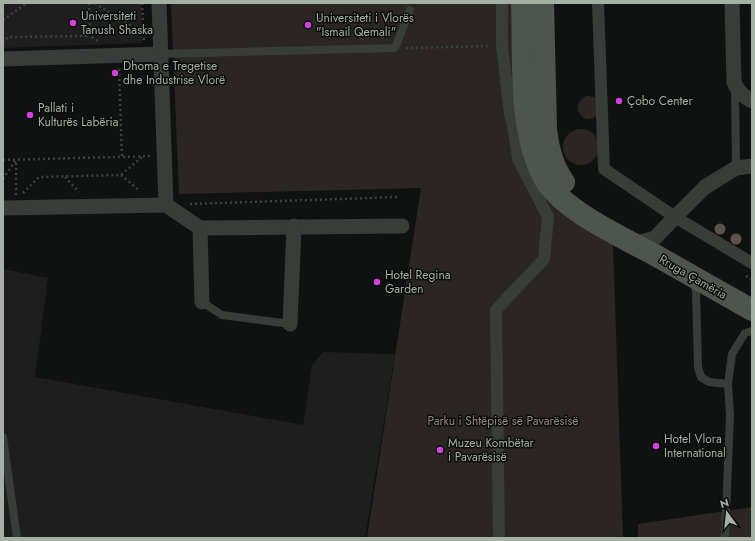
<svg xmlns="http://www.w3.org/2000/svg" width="755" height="541" font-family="Jost,sans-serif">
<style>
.built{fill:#1d1e1d}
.green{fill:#2b2623}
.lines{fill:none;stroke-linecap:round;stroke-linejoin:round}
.path{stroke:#3c423c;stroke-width:2.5;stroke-dasharray:2 3;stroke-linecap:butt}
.service{stroke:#393d39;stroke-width:8}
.pedestrian{stroke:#393d39;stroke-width:12}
.minor{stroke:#393d39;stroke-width:15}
.primary{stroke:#4e554f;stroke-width:22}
.tree{fill:#5b524c}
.poi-dot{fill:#d241d9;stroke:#0b0c0c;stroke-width:1.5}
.labels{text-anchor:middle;stroke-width:3;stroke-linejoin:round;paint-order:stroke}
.poi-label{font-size:12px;fill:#a4b0a3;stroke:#0b0c0c;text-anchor:start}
.street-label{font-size:12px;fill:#a4b0a3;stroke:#0b0c0c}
.park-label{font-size:12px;fill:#99877d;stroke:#0b0c0c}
</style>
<rect width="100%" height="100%" fill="#101211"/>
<!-- built -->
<g class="built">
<path d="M3 3H141L143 43 3 48Z"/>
<path d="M3 269 48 278 35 377 303 425 312 365 323 352 395 354 365 538H3Z"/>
</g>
<!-- green -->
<g class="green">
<path d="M171 3H515L526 160 547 200 578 224 613 245 623 538H367L421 188 179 194Z"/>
<path d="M586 96H590L597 98 598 115C583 128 568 105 586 96Z"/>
<circle cx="581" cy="147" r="18"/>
<path d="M752 507V538L638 537V524Z"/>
</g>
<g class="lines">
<!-- path -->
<g class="path">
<path d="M89 3 90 36 98 41"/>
<path d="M95 3 99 6 145 34"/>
<path d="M142 3 144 40"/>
<path d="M3 20 27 3"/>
<path d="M3 43 8 37 90 36"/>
<path d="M406 48 491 46"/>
<path d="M119 69 122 157"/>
<path d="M3 160 152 156"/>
<path d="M121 175 140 191"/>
<path d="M65 177 79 192"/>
<path d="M3 179 16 160"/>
<path d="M23 193 39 177 121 175 143 156"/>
<path d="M16 195V160"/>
<path d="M190 204 398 197"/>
<path d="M746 276 752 279"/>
</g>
<!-- service -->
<g class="service">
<path d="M161 54 395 48 410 10"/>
<path d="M735 87 736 168"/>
<path d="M694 281 696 292 698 367 701 377 709 382 728 384"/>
<path d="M202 302 222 315 290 324"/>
<path d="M3 437 17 538"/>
<path d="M725 538 730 415 728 384 732 354 745 333 752 331"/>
</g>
<!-- pedestrian -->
<g class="pedestrian">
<path d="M598 3 604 169 675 217 752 263"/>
<path d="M499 538 496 310 544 259 548 217 518 159 514 130 510 114 502 46V3"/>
</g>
<!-- minor -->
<g class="minor">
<path d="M732 3 734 82C738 92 743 96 752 101"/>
<path d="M3 59 161 54"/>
<path d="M166 205 200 228 402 226"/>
<path d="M3 208 166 205 159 3"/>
<path d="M200 228 202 302"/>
<path d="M634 244 655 238 675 217 705 187 736 168 752 166"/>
<path d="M290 324 294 226"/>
</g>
<!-- primary -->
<g class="primary">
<path d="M522 3C524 56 518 127 543 176 559 209 622 237 655 255 687 273 720 292 752 310"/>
<path d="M543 3 546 129C548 148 552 166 564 182"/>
</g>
</g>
<!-- trees -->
<g class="tree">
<circle cx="720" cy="229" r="5.5"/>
<circle cx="736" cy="239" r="5.5"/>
</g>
<!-- markers -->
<g class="poi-dot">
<circle cx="73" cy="23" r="4"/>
<circle cx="308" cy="25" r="4"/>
<circle cx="115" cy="73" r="4"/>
<circle cx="619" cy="101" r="4"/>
<circle cx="30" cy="115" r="4"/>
<circle cx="377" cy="282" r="4"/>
<circle cx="656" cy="446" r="4"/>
<circle cx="440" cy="450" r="4"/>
</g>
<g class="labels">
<!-- poi labels -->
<g class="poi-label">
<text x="81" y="20">Universiteti<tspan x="81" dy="14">Tanush Shaska</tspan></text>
<text x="316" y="22">Universiteti i Vlorës<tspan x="316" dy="14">"Ismail Qemali"</tspan></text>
<text x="123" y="70">Dhoma e Tregetise<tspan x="123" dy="14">dhe Industrise Vlorë</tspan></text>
<text x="627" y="105">Çobo Center</text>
<text x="38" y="112">Pallati i<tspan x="38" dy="14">Kulturës Labëria</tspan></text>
<text x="385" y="279">Hotel Regina<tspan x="385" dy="14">Garden</tspan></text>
<text x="664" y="443">Hotel Vlora<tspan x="664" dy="14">International</tspan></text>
<text x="448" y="447">Muzeu Kombëtar<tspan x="448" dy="14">i Pavarësisë</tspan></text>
</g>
<!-- street labels -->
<g class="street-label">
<text transform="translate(693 277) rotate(30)" y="4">Rruga Çamëria</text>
</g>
<!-- park labels -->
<g class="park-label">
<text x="503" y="425">Parku i Shtëpisë së Pavarësisë</text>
</g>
</g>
<!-- border -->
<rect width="755" height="541" fill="none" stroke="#a4b0a3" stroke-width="8"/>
<!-- north arrow -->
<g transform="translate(727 513) rotate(345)" stroke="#0b0c0c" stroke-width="3" paint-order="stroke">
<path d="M0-3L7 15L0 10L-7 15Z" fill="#a4b0a3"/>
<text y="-6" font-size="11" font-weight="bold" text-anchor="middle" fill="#a4b0a3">N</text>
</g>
</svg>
